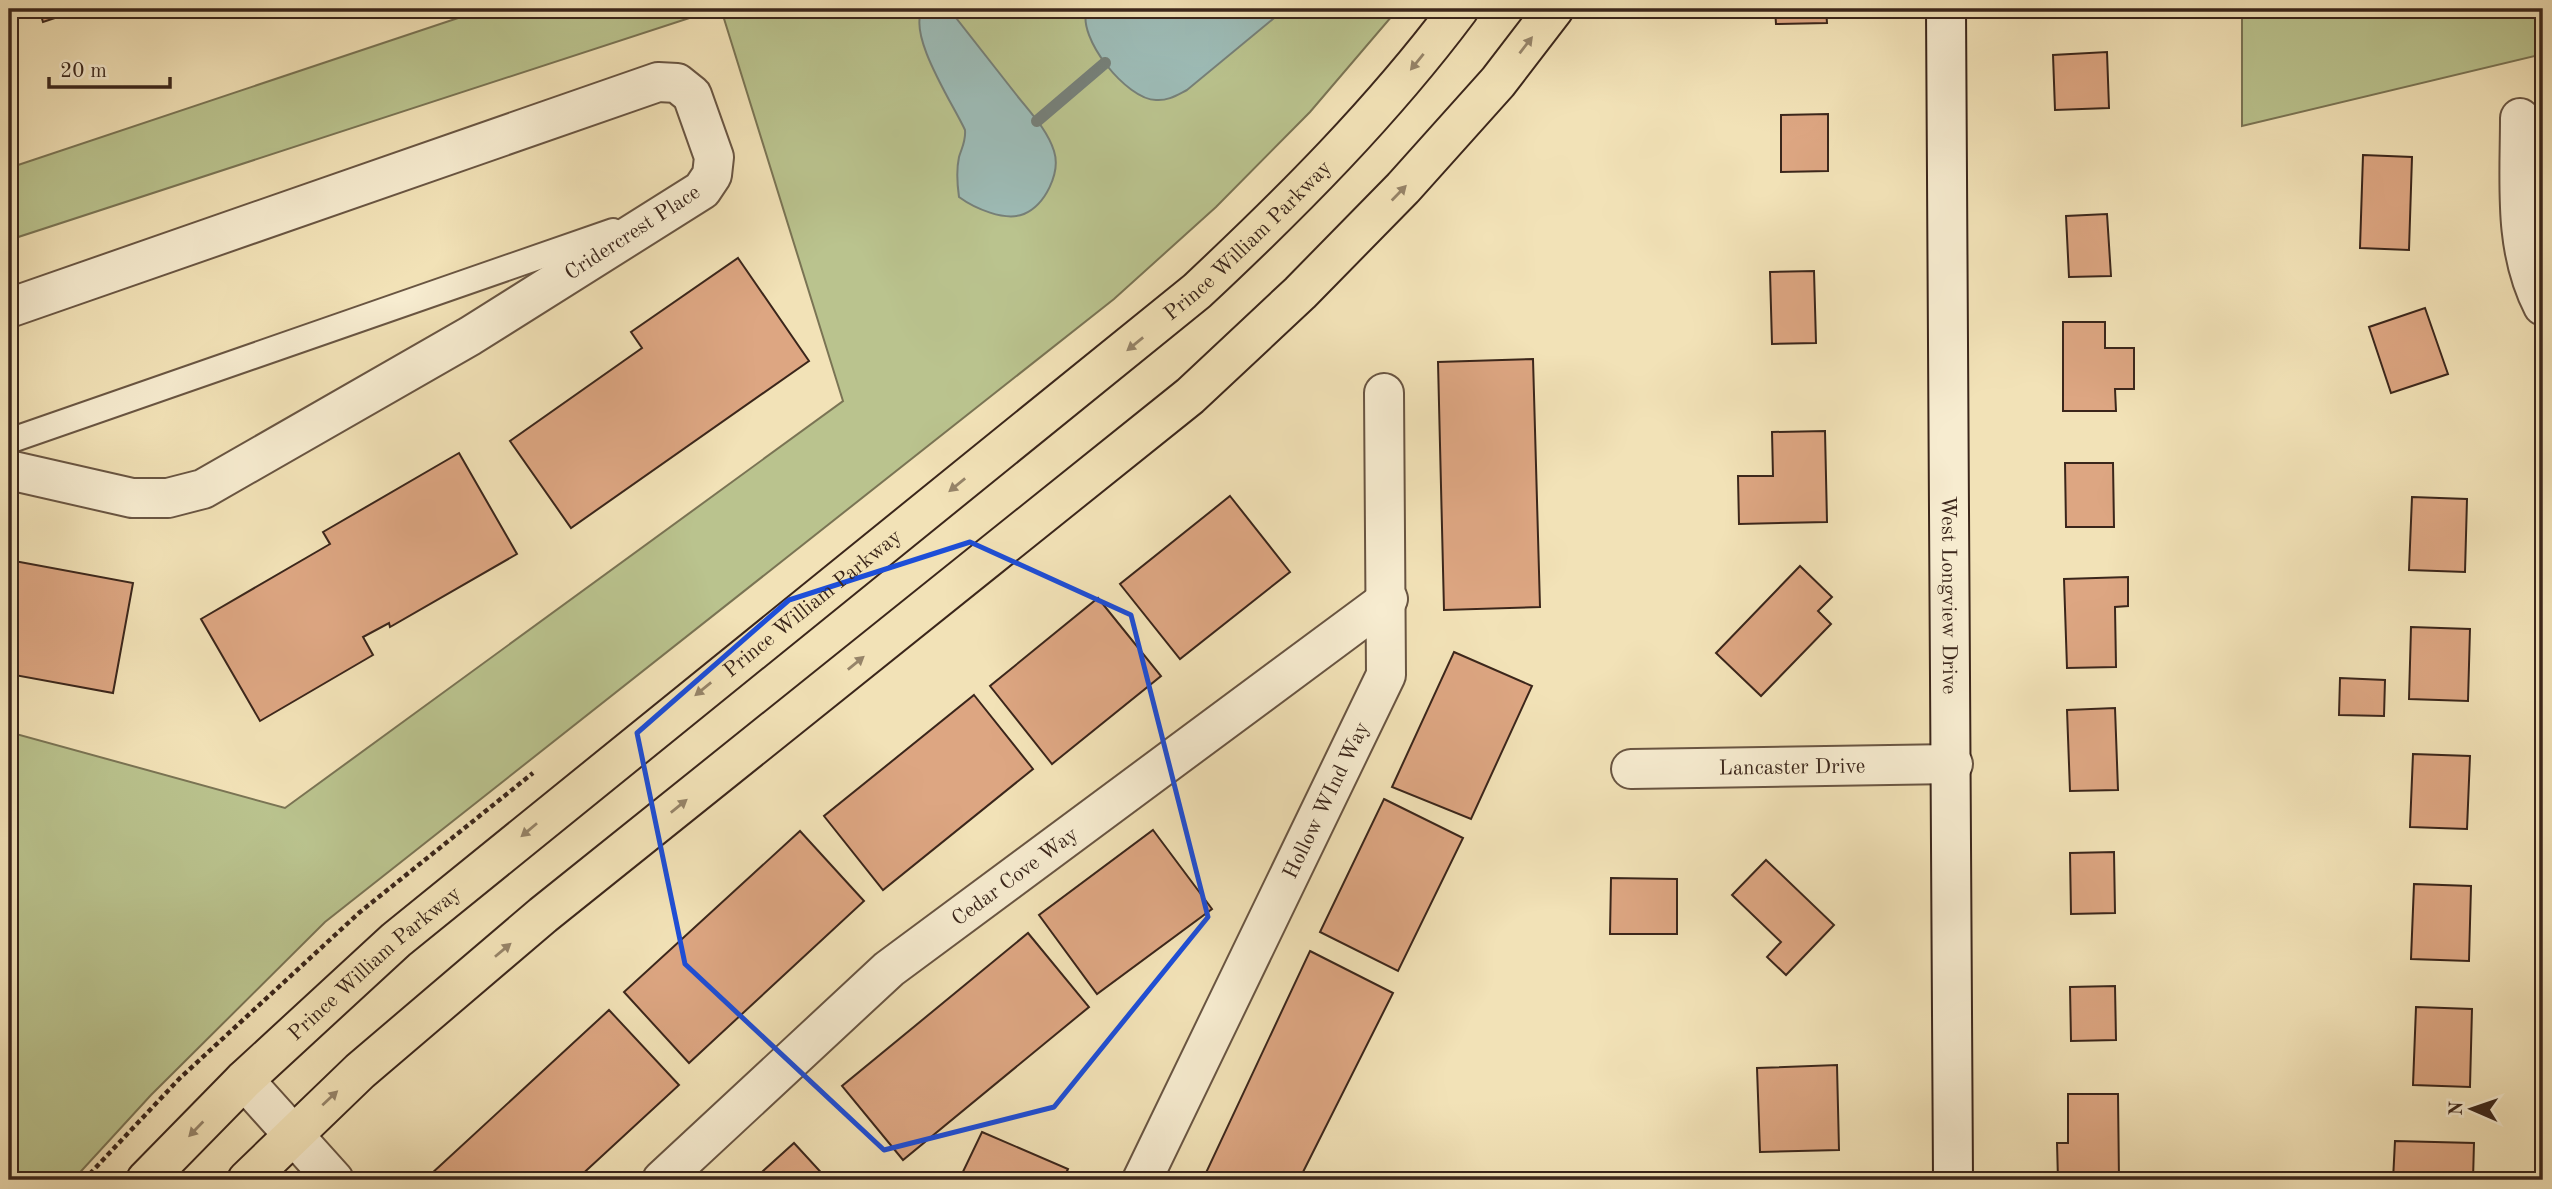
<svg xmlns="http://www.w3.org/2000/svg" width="2552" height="1189" font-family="'Old Standard TT',serif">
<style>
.green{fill:#bac38e;stroke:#7a7454;stroke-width:2}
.water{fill:#9dbcb7;stroke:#768079;stroke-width:2}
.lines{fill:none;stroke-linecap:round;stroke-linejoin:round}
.stream{stroke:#768079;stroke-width:12}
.building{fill:#dda682;stroke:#3b261b;stroke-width:2}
.lane-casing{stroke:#695542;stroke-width:28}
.street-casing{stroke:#695542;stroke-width:42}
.secondary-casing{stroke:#3b261b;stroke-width:42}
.primary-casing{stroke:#3b261b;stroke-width:42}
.path{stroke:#3b261b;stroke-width:4.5;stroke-dasharray:5 3.5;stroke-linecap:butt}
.lane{stroke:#f7ecd0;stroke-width:24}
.street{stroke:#f7ecd0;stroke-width:38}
.secondary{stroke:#f7ecd0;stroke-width:38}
.primary{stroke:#f2e2b7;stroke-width:38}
.oneway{fill:#968469}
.marked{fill:none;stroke:#1d4ed8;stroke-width:5;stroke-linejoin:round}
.labels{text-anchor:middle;stroke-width:5;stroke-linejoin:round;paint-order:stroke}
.street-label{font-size:21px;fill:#3b261b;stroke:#f7ecd0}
</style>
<rect width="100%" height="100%" fill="#f2e2b7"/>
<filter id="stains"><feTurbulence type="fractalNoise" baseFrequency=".00286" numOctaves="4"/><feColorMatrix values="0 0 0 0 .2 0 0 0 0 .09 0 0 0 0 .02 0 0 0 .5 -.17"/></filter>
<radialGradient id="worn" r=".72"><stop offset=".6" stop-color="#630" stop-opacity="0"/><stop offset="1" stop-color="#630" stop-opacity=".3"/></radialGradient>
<!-- green -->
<g class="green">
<path d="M485 9H717L9 240V168Z"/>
<path d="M721 9H1398L1310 112 1216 207 1114 299 325 922 151 1095 73 1180H9V732L285 808 843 401Z"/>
<path d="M2242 9H2543V54L2242 126Z"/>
</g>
<!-- water -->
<g class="water">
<path d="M923 9H949C971 37 993 65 1015 93 1029 111 1047 129 1054 151 1061 173 1045 205 1024 214 1005 222 974 208 959 197 957 183 956 171 959 157 962 147 966 141 965 130 953 104 906 33 923 9Z"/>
<path d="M1087 9H1285L1187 90C1177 95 1168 101 1156 100 1127 100 1076 37 1087 9Z"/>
</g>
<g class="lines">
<!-- stream -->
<path class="stream" d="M1037 121 1105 63"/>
</g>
<!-- building -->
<g class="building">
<path d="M39 9H82L43 22Z"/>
<path d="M1775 9H1826L1827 23 1776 24Z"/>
<path d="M2107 52 2109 108 2055 110 2053 55Z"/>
<path d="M1828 114V171L1781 172V115Z"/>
<path d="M2363 155 2412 157 2409 250 2360 248Z"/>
<path d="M2107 214 2111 276 2069 277 2066 216Z"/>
<path d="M738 258 809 361 571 528 510 441 642 348 631 332Z"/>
<path d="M1814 271 1816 343 1772 344 1770 272Z"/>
<path d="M2425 308 2448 374 2391 393 2369 327Z"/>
<path d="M2063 322H2105V348H2134V389H2115L2116 411H2063Z"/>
<path d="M1533 359 1540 607 1444 610 1438 362Z"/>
<path d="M1825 431 1827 522 1739 524 1738 476H1773L1772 432Z"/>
<path d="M459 453 517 554 390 627 389 623 363 637 373 655 260 721 201 619 330 544 323 532Z"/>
<path d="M2065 463H2113L2114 527H2066Z"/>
<path d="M1230 496 1290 572 1180 659 1120 584Z"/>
<path d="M2412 497 2467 499 2465 572 2409 570Z"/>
<path d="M9 560 133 583 113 693 9 674Z"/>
<path d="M1800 566 1832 597 1818 611 1831 624 1761 696 1716 653Z"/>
<path d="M2128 577V606L2115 607 2116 667 2067 668 2064 579Z"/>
<path d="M1098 598 1161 676 1052 764 990 686Z"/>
<path d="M2411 627 2470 629 2468 701 2409 699Z"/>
<path d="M1454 652 1532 686 1471 819 1392 787Z"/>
<path d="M2340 678 2385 680 2384 716 2339 715Z"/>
<path d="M974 695 1033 769 883 890 824 816Z"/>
<path d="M2115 708 2118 790 2070 791 2067 710Z"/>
<path d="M2413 754 2470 756 2467 829 2410 827Z"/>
<path d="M1384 799 1463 838 1398 971 1320 932Z"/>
<path d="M1153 830 1212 909 1097 994 1039 915Z"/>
<path d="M800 831 864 901 689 1063 624 992Z"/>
<path d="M2114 852 2115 913 2071 914 2070 853Z"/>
<path d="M1766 860 1834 925 1786 975 1767 957 1781 942 1732 895Z"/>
<path d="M1611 878 1677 879V934H1610Z"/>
<path d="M2414 884 2471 886 2469 961 2411 959Z"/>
<path d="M1028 933 1089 1007 903 1160 842 1086Z"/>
<path d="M1310 951 1393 993 1299 1180H1210L1204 1177Z"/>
<path d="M2115 986 2116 1040 2071 1041 2070 987Z"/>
<path d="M2416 1007 2472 1009 2470 1087 2413 1085Z"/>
<path d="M609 1010 679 1085 576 1180H436L430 1175Z"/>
<path d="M1837 1065 1839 1150 1760 1152 1757 1068Z"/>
<path d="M2068 1094H2118L2119 1180H2058L2057 1143H2068Z"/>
<path d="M982 1132 1068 1169 1063 1180H959Z"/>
<path d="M2395 1141 2474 1143 2473 1180H2393Z"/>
<path d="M794 1143 828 1180H753Z"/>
</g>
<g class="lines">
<!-- lane casing -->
<g class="lane-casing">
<path id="lane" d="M9 441 613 231"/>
</g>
<!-- street casing -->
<g class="street-casing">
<g id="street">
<path d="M2520 118C2520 182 2513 248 2543 306"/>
<path d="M9 308 658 82 677 83 692 95 714 157 712 175 702 190 470 336 203 489 168 498H132L9 470"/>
<path id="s1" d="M1631 769 1953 764"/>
<path d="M244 1080 334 1180"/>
<path id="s2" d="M662 1180 889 969 1388 599"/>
<path id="s3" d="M1142 1180 1386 675 1384 393"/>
</g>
</g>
<!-- secondary casing -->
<g class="secondary-casing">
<g id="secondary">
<path id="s4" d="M1946 9 1953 1180"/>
</g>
</g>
<!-- primary casing -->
<g class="primary-casing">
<g id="primary">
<path id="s5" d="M146 1180 244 1080 396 940 1197 291C1291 203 1382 112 1459 9"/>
<path d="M247 1180 360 1071 543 915 1190 396 1300 293 1403 188 1498 82 1554 9"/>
</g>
</g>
<!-- path -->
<path class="path" d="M84 1180 180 1078 360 912 533 773"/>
<!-- lane -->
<use href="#lane" class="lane"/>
<!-- street -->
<use href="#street" class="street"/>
<!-- secondary -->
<use href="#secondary" class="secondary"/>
<!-- primary -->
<use href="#primary" class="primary"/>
</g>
<!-- one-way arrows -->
<defs><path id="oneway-solid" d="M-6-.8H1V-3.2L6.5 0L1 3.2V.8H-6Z" transform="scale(1.75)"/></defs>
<g class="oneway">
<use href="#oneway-solid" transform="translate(1526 45) rotate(-52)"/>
<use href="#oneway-solid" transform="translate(1417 62) rotate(129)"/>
<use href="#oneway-solid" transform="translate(1399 193) rotate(-46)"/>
<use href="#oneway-solid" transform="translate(1135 344) rotate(141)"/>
<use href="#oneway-solid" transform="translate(957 485) rotate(141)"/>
<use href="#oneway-solid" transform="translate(856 663) rotate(-39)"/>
<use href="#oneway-solid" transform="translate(703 689) rotate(141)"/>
<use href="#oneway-solid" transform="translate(679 806) rotate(-39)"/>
<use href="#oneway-solid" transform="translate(529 830) rotate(140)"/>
<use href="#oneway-solid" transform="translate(503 950) rotate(-40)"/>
<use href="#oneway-solid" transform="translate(330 1098) rotate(-43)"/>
<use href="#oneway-solid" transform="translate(196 1129) rotate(134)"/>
</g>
<!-- marked area -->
<path class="marked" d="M970 542 1131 615 1208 917 1054 1107 884 1150 685 964 637 733 789 600Z"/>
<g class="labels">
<!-- street labels -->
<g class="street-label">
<text transform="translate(632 232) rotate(-33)" y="7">Cridercrest Place</text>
<text dy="7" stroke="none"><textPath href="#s5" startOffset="1449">Prince William Parkway</textPath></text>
<text dy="7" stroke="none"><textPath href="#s4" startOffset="586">West Longview Drive</textPath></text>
<text dy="7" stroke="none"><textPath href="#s5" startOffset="882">Prince William Parkway</textPath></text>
<text dy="7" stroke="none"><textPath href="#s1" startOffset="161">Lancaster Drive</textPath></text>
<text dy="7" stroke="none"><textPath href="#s3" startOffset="422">Hollow WInd Way</textPath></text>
<text dy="7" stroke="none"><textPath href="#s2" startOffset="466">Cedar Cove Way</textPath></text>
<text dy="7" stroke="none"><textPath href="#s5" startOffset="315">Prince William Parkway</textPath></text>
</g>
</g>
<!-- margin -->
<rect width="2552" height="1189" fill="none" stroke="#f2e2b7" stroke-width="35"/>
<rect x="10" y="10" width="2531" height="1168" fill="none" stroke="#3b261b" stroke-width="3.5"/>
<rect x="18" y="18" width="2517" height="1154" fill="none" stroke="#3b261b" stroke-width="2"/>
<!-- north arrow -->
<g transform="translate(2472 1109) rotate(272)" stroke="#f7ecd0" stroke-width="5" paint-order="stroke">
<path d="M0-5L12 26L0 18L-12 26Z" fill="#3b261b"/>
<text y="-10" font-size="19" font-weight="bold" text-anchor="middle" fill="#3b261b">N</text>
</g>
<!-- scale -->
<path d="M49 77v10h121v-10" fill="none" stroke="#3b261b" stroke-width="3.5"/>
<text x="60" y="77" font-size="21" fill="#3b261b" stroke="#f7ecd0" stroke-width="5" paint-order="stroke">20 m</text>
<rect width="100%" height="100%" filter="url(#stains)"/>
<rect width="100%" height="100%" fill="url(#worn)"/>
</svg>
